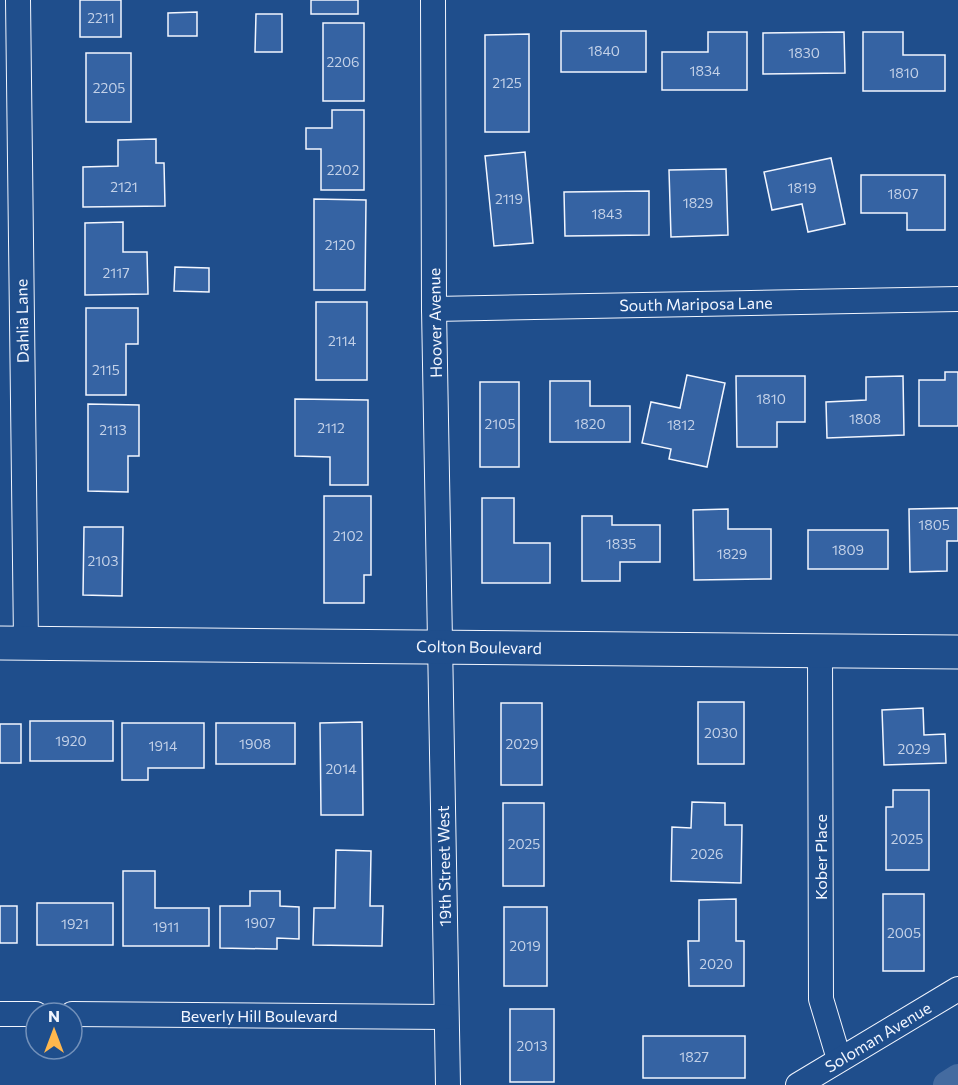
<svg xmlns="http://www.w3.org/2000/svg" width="958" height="1085" font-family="Commissioner,sans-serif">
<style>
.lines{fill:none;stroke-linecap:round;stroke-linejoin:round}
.canal{stroke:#446ba0;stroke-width:28}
.building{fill:#3563a3;stroke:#f2f6ff;stroke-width:1.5}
.street-casing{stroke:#f2f6ff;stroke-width:26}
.secondary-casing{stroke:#f2f6ff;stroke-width:35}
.street{stroke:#1f4e8c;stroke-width:24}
.secondary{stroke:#1f4e8c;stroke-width:33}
.labels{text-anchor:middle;stroke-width:4.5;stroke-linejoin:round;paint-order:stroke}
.number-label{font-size:14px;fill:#c3d1e8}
.street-label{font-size:16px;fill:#f2f6ff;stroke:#1f4e8c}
</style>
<rect width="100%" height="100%" fill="#1f4e8c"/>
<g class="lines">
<!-- canal -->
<path class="canal" d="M947 1085 958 1078"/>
</g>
<!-- building -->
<g class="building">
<rect x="80" y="0" width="41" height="37"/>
<rect x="311" y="0" width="47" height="14"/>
<path d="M197 12V36H168V13Z"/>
<path d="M256 14H282V52H255Z"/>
<rect x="323" y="23" width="41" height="78"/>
<rect x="561" y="31" width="85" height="41"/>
<path d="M708 32H747V90H662V52H708Z"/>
<path d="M844 32 845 73 763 74V33Z"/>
<path d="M863 32H903V55H945V91H863Z"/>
<path d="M529 34V132H485V35Z"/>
<rect x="86" y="53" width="45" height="69"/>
<path d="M332 110H364V190H321V149H306V128H332Z"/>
<path d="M156 139V163H164L165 206 83 207V167L118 166V140Z"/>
<path d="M525 152 533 243 494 246 485 156Z"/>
<path d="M831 158 845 224 808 232 802 204 772 210 764 172Z"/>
<path d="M726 169 728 235 671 237 669 170Z"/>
<path d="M861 175H945V230H907V213H861Z"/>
<path d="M649 191V235L565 236 564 192Z"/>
<path d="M314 199 366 200 365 290H314Z"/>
<path d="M123 222V252H147L148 294 85 295V223Z"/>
<path d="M175 267 209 268V292L174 291Z"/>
<rect x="316" y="302" width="51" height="78"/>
<path d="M86 308H138V344H126V395H86Z"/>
<path d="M945 372H958V426H919V380H945Z"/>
<path d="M687 375 725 383 707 467 669 459 671 449 642 443 651 402 680 408Z"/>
<path d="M736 376H805V422H777V447H737Z"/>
<path d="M903 376 904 435 827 438 826 402 866 400V377Z"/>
<path d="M550 381H590V406H630V442H550Z"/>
<rect x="480" y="382" width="39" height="85"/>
<path d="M295 399 368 400V485H330V457L295 456Z"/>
<path d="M88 404 139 405V456H128V492L88 491Z"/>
<path d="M324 496H371V575H364V603H324Z"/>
<path d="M482 498H514V543H550V583H482Z"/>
<path d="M958 508V541H947V571L910 572 909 509Z"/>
<path d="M728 509V529H771V579L694 580 693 510Z"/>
<path d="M582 516H612V525H660V562H620V581H582Z"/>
<path d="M84 527H123L122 596 83 595Z"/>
<rect x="808" y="530" width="80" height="39"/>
<rect x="698" y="702" width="46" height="62"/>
<rect x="501" y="703" width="41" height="82"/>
<path d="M923 708 924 735 945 734 946 763 884 765 882 710Z"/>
<rect x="30" y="721" width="83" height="40"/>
<path d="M362 722 363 815H321L320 723Z"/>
<path d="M122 723H204V768H148V780H122Z"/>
<rect x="216" y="723" width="79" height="41"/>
<rect x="0" y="724" width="21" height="39"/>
<path d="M893 790H929V870H886V807H893Z"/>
<path d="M692 802 725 803V825H742L741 883 671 881 672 827 691 828Z"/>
<rect x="503" y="803" width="41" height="83"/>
<path d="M336 850 371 851 370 906H383L382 946 313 945 314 908H335Z"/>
<path d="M123 871H155V908H209V946H123Z"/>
<path d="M250 891H280V906L299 907V939L277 938V949L220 948V906H250Z"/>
<rect x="883" y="894" width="41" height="77"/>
<path d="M736 899V941H744V986H689L688 941H699V900Z"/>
<rect x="37" y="903" width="76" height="42"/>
<rect x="0" y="906" width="17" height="37"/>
<rect x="504" y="907" width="43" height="79"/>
<rect x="510" y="1009" width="44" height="73"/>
<rect x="643" y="1036" width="102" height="42"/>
</g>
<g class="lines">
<!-- street casing -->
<g class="street-casing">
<g id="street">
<path d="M18 0 26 642"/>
<path d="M433 0 434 309 448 1085"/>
<path d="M434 309 958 299"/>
<path d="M820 652 821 999 839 1059"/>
<path d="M0 1014H36"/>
<path d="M72 1014 446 1017"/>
<path d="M798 1085 958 989"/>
</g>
</g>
<!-- secondary casing -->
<g class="secondary-casing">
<path id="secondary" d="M0 643 958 652"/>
</g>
<!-- street -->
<use href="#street" class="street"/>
<!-- secondary -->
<use href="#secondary" class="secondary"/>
</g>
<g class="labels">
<!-- number labels -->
<g class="number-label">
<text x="101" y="23">2211</text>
<text x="604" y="56">1840</text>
<text x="804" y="58">1830</text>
<text x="343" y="67">2206</text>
<text x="705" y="76">1834</text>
<text x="904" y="78">1810</text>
<text x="507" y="88">2125</text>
<text x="109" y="93">2205</text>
<text x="343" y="175">2202</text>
<text x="124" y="192">2121</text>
<text x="802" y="193">1819</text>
<text x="903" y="199">1807</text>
<text x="509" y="204">2119</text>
<text x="698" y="208">1829</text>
<text x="607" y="219">1843</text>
<text x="340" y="250">2120</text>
<text x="116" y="278">2117</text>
<text x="342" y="346">2114</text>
<text x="106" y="375">2115</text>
<text x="771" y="404">1810</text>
<text x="865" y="424">1808</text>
<text x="500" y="429">2105</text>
<text x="590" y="429">1820</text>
<text x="681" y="430">1812</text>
<text x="331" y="433">2112</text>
<text x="113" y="435">2113</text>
<text x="934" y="530">1805</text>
<text x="348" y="541">2102</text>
<text x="621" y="549">1835</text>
<text x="848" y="555">1809</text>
<text x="732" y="559">1829</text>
<text x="103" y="566">2103</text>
<text x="721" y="738">2030</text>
<text x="71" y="746">1920</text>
<text x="255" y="749">1908</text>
<text x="522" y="749">2029</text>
<text x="163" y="751">1914</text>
<text x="914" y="754">2029</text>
<text x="341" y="774">2014</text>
<text x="907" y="844">2025</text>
<text x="524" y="849">2025</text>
<text x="707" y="859">2026</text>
<text x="260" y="928">1907</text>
<text x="75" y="929">1921</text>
<text x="166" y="932">1911</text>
<text x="904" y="938">2005</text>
<text x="525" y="951">2019</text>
<text x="716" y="969">2020</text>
<text x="532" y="1051">2013</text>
<text x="694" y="1062">1827</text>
</g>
<!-- street labels -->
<g class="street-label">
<text transform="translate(696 304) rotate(-1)" y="6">South Mariposa Lane</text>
<text transform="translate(22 321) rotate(-91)" y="6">Dahlia Lane</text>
<text transform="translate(435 323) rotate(-91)" y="6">Hoover Avenue</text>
<text transform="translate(479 647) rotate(1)" y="6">Colton Boulevard</text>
<text transform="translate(821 857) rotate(-90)" y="6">Kober Place</text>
<text transform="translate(444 866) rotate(-91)" y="6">19th Street West</text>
<text x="259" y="1022">Beverly Hill Boulevard</text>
<text transform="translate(878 1037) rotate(-31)" y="6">Soloman Avenue</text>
</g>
</g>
<!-- north arrow -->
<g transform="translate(54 1031)"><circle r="28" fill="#1f4e8c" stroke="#7391ba" stroke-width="1.5"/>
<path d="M0-4.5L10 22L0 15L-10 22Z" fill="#ffb74d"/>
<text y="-9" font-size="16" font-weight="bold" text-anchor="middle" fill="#f2f6ff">N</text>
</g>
</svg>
